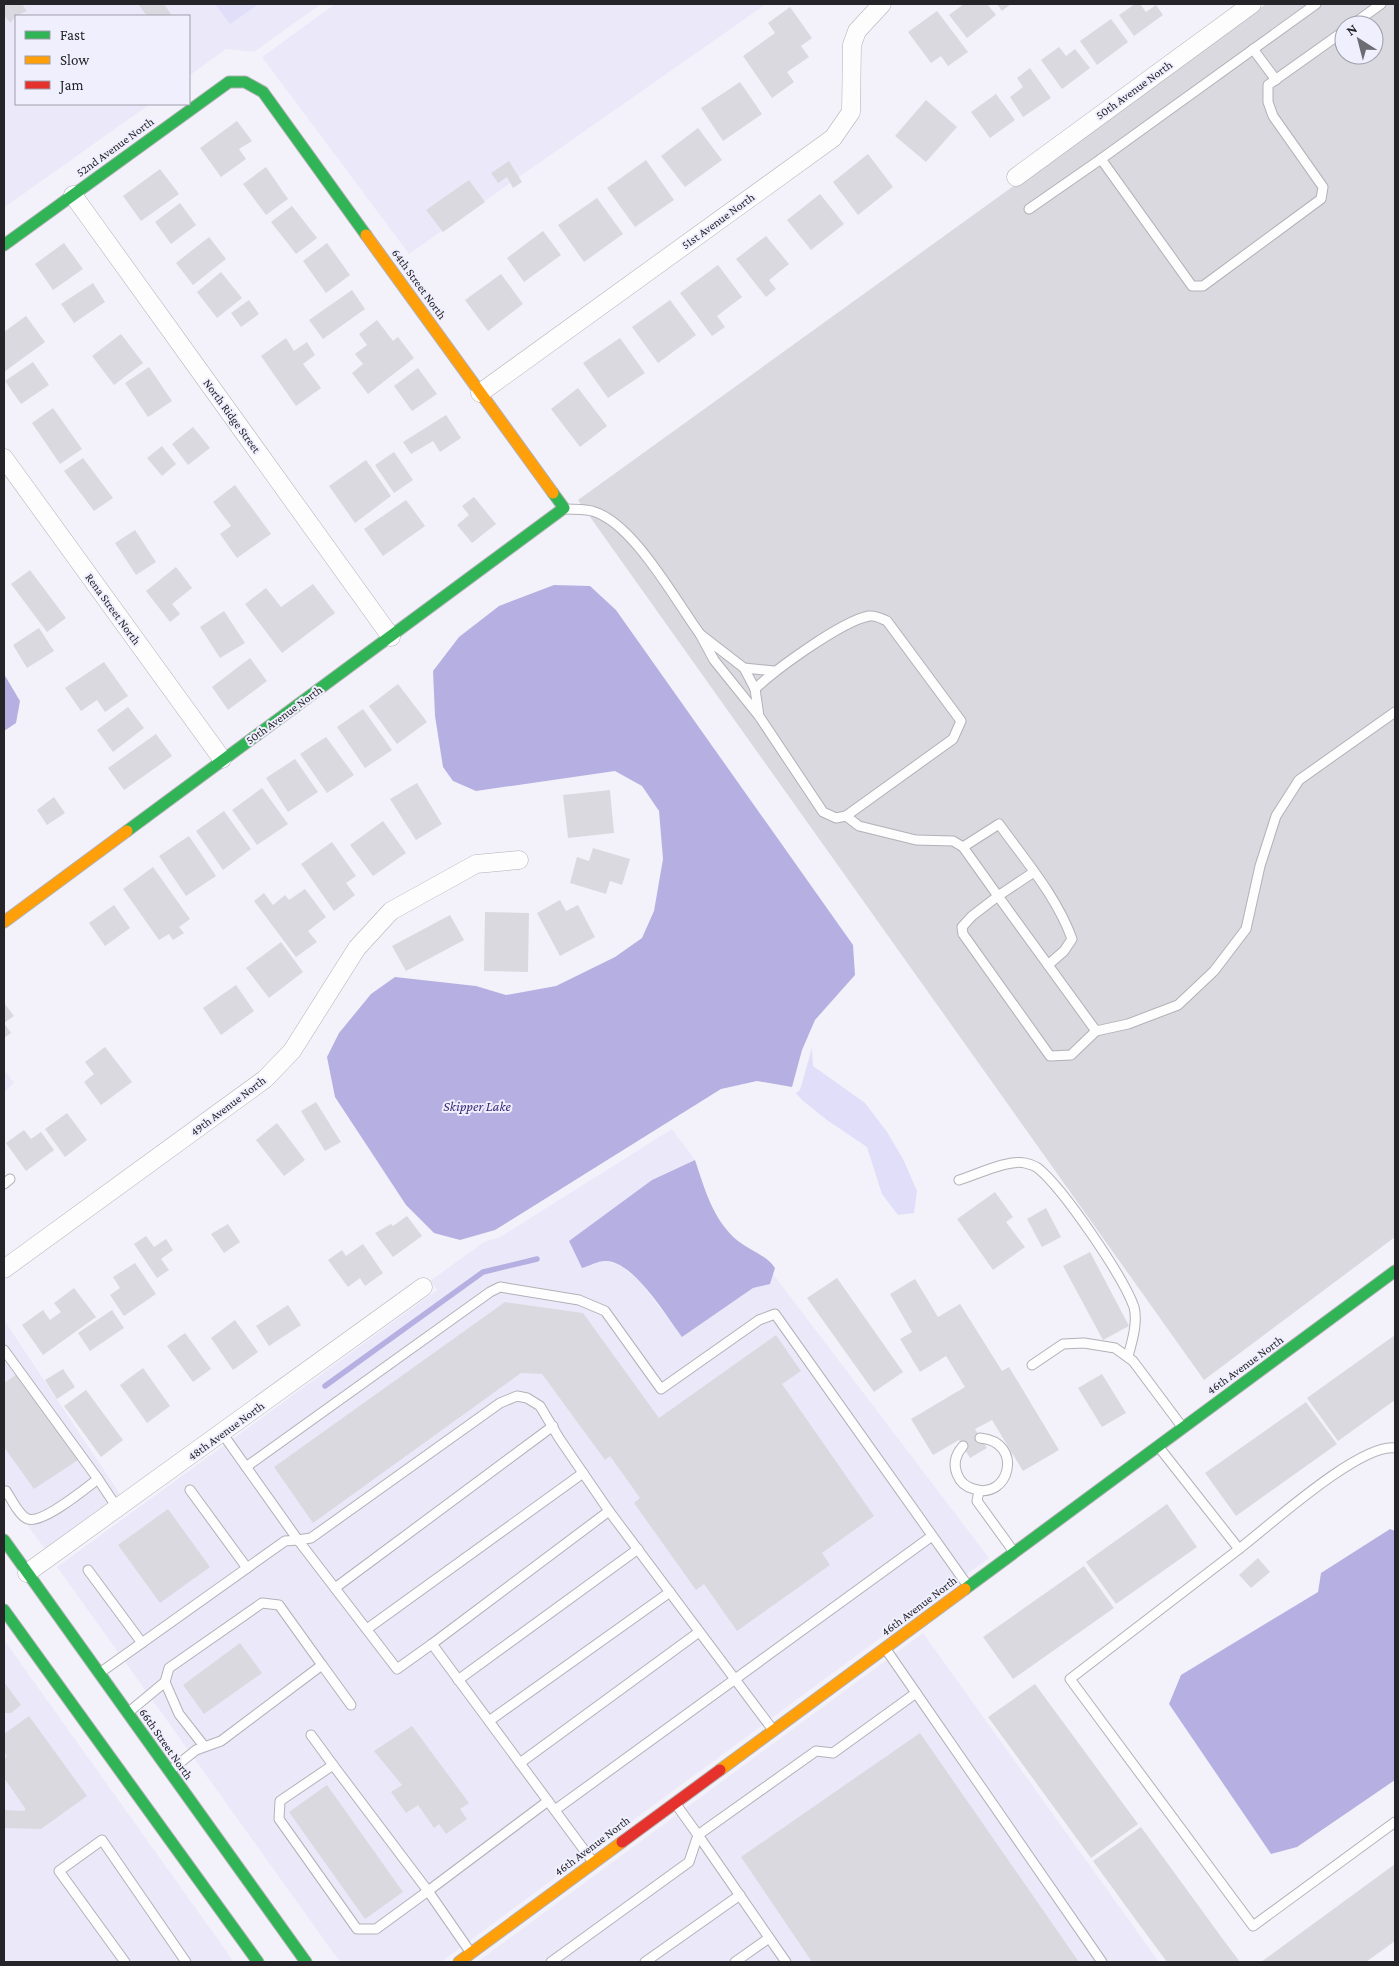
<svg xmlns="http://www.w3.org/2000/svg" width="1399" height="1966" font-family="'Crimson Pro',serif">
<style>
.built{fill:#ebe9f9}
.green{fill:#e0def8}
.water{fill:#b6b0e2}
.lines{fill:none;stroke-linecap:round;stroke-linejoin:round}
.stream{stroke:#b6b0e2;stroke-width:5.5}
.building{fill:#dad9df;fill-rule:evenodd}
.lane-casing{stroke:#b2b1b7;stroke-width:11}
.street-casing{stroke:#b2b1b7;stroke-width:19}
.fast-casing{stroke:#b2b1b7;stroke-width:13}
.slow-casing{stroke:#b2b1b7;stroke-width:13}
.jam-casing{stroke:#b2b1b7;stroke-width:13}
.lane{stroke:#fdfdfe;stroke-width:9}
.street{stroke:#fdfdfe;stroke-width:18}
.fast{stroke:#30b455;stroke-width:11}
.slow{stroke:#ff9f0a;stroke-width:11}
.jam{stroke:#e5322d;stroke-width:11}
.labels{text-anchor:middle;stroke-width:4;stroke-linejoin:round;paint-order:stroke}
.street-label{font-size:12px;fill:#242429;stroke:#f0effe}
.water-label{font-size:14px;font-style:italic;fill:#3b2877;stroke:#f0effe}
</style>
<rect width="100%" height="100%" fill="#f3f2fa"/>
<!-- built -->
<g class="built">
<path d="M4 4H321L254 52 226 49 189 76V16H16V104H150L5 207Z"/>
<path d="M335 4H766L409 254 262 57Z"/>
<path d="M4 1069 14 1083 4 1092Z"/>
<path d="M672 1129 695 1160 652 1180 605 1261 621 1265 641 1283 682 1337 753 1288 770 1284 773 1274 989 1558 441 1962H340L57 1567 437 1290 430 1281 484 1242 500 1237Z"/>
<path d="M4 1320 120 1494 45 1549 4 1493Z"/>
<path d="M923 1633 1159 1962H477Z"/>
<path d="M4 1640 234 1962H4Z"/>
</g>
<!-- green -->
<g class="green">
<path d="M215 4H259L230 24Z"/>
<path d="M812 1048 813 1066 865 1103 887 1132 903 1159 917 1191 914 1213 898 1215 882 1194 867 1147 827 1120 802 1100 796 1093 800 1090Z"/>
</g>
<!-- water -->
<g class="water">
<path d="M554 585 590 586 616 610 853 945 855 975 815 1020 802 1050 792 1087 757 1081 721 1089 495 1230 460 1240 434 1233 406 1205 335 1097 327 1057 339 1033 371 994 395 977 476 986 506 995 556 986 615 957 642 938 654 911 663 859 659 811 642 786 615 771 476 791 453 781 443 767 435 716 433 671 459 637 499 606Z"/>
<path d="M4 674 20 701 16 723 4 731Z"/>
<path d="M695 1160C705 1190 713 1220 738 1241 751 1251 766 1255 775 1268L770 1284 753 1288 682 1337C666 1316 633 1260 605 1261 598 1261 589 1266 582 1268L569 1241 652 1180Z"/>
<path d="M1390 1529 1395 1531V1780L1297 1847 1271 1854 1169 1704 1181 1675 1318 1592 1321 1573Z"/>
</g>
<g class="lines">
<!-- stream -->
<path class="stream" d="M325 1386 483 1272 537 1259"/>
</g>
<!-- building -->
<g class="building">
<path d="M4 4H22L27 11 16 16 10 23 4 15Z"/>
<path d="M138 4H164L171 14 168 16H147Z"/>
<path d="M964 4H987L996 15 967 38 949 15Z"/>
<path d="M997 4H1011L1002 11Z"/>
<path d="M1135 4H1140L1146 12 1156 5 1163 15 1134 36 1119 15Z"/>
<path d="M1266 4H1395V1237L1204 1380 578 500ZM1344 25H1374V55H1344Z"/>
<path d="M790 7 812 38 801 46 809 57 787 72 794 82 772 98 743 56 775 33 768 23Z"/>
<path d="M937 11 968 52 948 66 941 56 931 63 908 32Z"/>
<path d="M1111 19 1128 42 1097 65 1080 41Z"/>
<path d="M1059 47 1066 56 1075 49 1090 68 1062 89 1041 60Z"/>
<path d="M1030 68 1051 98 1023 117 1010 97 1023 87 1017 78Z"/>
<path d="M740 82 762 114 723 141 701 108Z"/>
<path d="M996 94 1015 120 990 138 971 112Z"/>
<path d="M926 100 957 127 926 162 895 136Z"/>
<path d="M237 121 252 141 239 149 246 159 221 177 200 148Z"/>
<path d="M698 128 722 160 685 187 661 156Z"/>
<path d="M868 154 893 187 858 215 833 182Z"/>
<path d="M646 160 674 200 635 227 607 188Z"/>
<path d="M509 161 522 182 513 188 507 177 498 183 491 173Z"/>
<path d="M266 167 288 199 266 215 243 184Z"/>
<path d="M160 169 179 194 141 221 123 196Z"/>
<path d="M469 180 485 202 443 232 426 210Z"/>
<path d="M820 194 844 224 811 250 787 220Z"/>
<path d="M597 198 623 234 584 262 558 225Z"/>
<path d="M180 203 196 225 171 244 155 222Z"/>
<path d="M292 206 317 238 296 254 271 222Z"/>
<path d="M543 231 561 255 524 282 507 258Z"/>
<path d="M766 236 789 264 769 280 776 289 766 297 736 259Z"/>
<path d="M209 237 226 259 193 285 176 263Z"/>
<path d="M64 243 83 269 53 290 35 264Z"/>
<path d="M327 243 350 275 326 293 303 261Z"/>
<path d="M718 265 742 297 717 316 725 327 712 336 680 293Z"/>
<path d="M221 272 242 298 217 318 197 292Z"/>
<path d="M501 274 523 304 488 331 465 300Z"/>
<path d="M93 283 105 302 74 323 61 304Z"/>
<path d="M352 290 365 309 323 339 309 320Z"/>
<path d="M249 300 259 314 241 327 231 313Z"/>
<path d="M670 300 696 335 658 363 632 327Z"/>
<path d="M26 316 45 342 4 372V332Z"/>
<path d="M377 320 393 341 398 337 414 358 368 394 352 373 363 364 355 354 367 345 359 334Z"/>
<path d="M121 334 143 363 114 385 92 356Z"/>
<path d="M286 338 294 351 307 342 315 355 303 364 321 388 296 406 261 356Z"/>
<path d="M620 338 645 373 608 398 583 363Z"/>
<path d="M33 362 49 385 21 404 5 381Z"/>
<path d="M149 367 172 401 148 417 125 383Z"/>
<path d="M418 368 437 394 412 411 394 386Z"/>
<path d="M578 388 607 426 580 447 551 409Z"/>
<path d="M53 408 82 449 60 464 32 423Z"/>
<path d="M446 415 461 438 440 452 433 441 411 454 403 442Z"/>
<path d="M193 427 210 448 188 465 172 444Z"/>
<path d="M162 446 176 464 162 476 147 458Z"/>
<path d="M394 452 413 480 394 493 375 465Z"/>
<path d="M83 458 113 498 94 511 64 471Z"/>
<path d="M366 460 391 496 355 523 329 486Z"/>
<path d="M235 485 271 534 237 558 220 534 231 526 213 502Z"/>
<path d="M474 497 496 524 472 543 457 525 469 515 462 506Z"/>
<path d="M406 500 425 526 383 556 364 529Z"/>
<path d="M135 530 156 562 136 575 115 543Z"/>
<path d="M176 567 192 588 172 604 180 614 170 622 146 591Z"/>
<path d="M30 570 66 618 47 632 11 584Z"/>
<path d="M313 584 335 613 282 653 245 604 266 588 281 607Z"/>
<path d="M224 611 245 643 220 658 200 627Z"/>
<path d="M39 628 54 651 27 668 13 645Z"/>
<path d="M250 658 267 681 228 710 212 687Z"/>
<path d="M104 662 128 696 105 712 97 700 81 711 65 688Z"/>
<path d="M398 684 427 722 397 744 369 706Z"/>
<path d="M128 707 144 728 113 752 97 730Z"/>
<path d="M363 709 392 750 365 768 337 727Z"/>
<path d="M156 734 172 756 124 790 108 768Z"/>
<path d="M326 737 354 775 327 793 300 754Z"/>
<path d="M295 759 318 792 288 812 266 778Z"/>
<path d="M417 783 442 824 416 840 390 799Z"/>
<path d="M262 788 288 824 257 845 232 810Z"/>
<path d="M610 790 614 833 568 838 563 795Z"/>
<path d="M54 797 65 813 47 825 37 810Z"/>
<path d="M224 811 251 849 223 870 196 831Z"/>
<path d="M383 821 406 853 373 876 350 845Z"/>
<path d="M189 836 216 876 186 896 159 856Z"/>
<path d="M332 842 356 876 346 883 355 895 334 911 301 864Z"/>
<path d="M593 848 630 859 622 885 610 881 606 894 570 883 577 857 589 861Z"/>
<path d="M153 867 190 919 179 927 184 933 173 940 169 934 159 940 123 889Z"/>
<path d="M305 889 326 917 308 931 317 942 296 957 254 901 264 893 273 905 285 895 289 900Z"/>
<path d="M560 900 566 911 578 905 595 937 560 956 537 913Z"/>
<path d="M114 905 130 928 105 946 89 923Z"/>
<path d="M485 912 529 913 528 972 484 971Z"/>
<path d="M450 915 464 940 406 971 392 946Z"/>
<path d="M281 942 303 972 269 998 246 968Z"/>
<path d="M236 985 254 1011 221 1035 203 1008Z"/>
<path d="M4 1003 14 1016 4 1023 11 1033 4 1038Z"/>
<path d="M105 1047 132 1082 101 1105 84 1082 94 1074 85 1062Z"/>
<path d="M316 1102 341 1142 325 1151 301 1111Z"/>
<path d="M67 1113 87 1140 65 1157 45 1129Z"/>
<path d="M277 1123 305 1160 284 1176 256 1140Z"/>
<path d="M24 1130 31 1139 41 1132 54 1150 26 1171 6 1143Z"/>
<path d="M995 1192 1013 1217 1006 1222 1025 1247 993 1270 957 1219Z"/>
<path d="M1046 1208 1061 1237 1042 1247 1027 1219Z"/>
<path d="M407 1216 422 1236 393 1257 375 1233 391 1224 393 1226Z"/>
<path d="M228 1224 240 1242 224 1253 211 1234Z"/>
<path d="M146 1236 154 1247 166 1239 173 1250 161 1259 169 1270 157 1278 134 1244Z"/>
<path d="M363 1244 383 1273 365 1286 360 1278 348 1287 328 1260 342 1250 346 1256Z"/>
<path d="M1090 1252 1129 1326 1103 1340 1063 1266Z"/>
<path d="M135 1263 156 1294 124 1316 110 1295 120 1288 113 1277Z"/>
<path d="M837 1278 903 1372 874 1392 807 1298Z"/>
<path d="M915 1279 938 1317 960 1304 1002 1371 1009 1367 1059 1450 1023 1471 992 1420 975 1429 987 1448 970 1458 959 1440 933 1455 911 1419 965 1387 946 1356 920 1372 900 1339 912 1332 890 1294Z"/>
<path d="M74 1288 96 1317 43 1355 22 1325 43 1310 50 1320 61 1312 54 1303Z"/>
<path d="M505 1302 583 1313 659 1418 776 1335 801 1371 782 1384 874 1516 822 1553 830 1565 737 1631 704 1584 696 1590 634 1503 640 1498 610 1456 605 1460 542 1374 521 1373 313 1523 274 1467Z"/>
<path d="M288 1305 301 1325 269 1346 256 1326Z"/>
<path d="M112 1310 124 1328 90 1351 78 1333Z"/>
<path d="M235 1320 258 1352 233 1370 211 1338Z"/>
<path d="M185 1333 211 1369 193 1382 167 1346Z"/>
<path d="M1395 1335V1400L1338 1441 1307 1398Z"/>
<path d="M143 1368 170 1406 147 1423 120 1385Z"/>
<path d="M63 1369 75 1387 57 1399 45 1380Z"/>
<path d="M17 1374 78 1460 34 1489 4 1447V1383Z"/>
<path d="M1102 1374 1126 1413 1102 1427 1078 1388Z"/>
<path d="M86 1390 123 1440 101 1457 64 1406Z"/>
<path d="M1306 1402 1337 1444 1236 1516 1205 1473Z"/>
<path d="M1167 1504 1197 1547 1116 1604 1086 1562Z"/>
<path d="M168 1509 210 1567 160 1603 118 1545Z"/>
<path d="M1258 1558 1270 1572 1251 1588 1239 1575Z"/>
<path d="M1084 1566 1114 1608 1013 1679 983 1637Z"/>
<path d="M240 1643 262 1673 204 1714 183 1685Z"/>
<path d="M4 1682 21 1705 11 1713H4Z"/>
<path d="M1035 1684 1138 1824 1091 1858 988 1717Z"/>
<path d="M29 1716 87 1796 41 1829 4 1828V1810L25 1811V1808L4 1778V1759L7 1756 4 1751V1734Z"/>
<path d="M412 1726 469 1803 460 1809 467 1819 446 1834 439 1824 434 1828 418 1805 406 1813 391 1792 402 1785 374 1751Z"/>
<path d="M920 1733 1079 1962H812L741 1857Z"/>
<path d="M327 1785 403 1892 365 1919 289 1812Z"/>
<path d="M1141 1827 1222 1938 1240 1962H1167L1133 1916 1093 1861Z"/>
<path d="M1395 1864V1941L1366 1962H1261Z"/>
</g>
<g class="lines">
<!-- lane casing -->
<g class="lane-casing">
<g id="lane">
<path d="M1316 4 1101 159 1192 286H1203L1321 199 1323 187 1273 116 1268 102V85L1344 31"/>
<path d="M1352 25 1381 4"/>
<path d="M1253 49 1276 80"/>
<path d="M1029 209 1101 159"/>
<path d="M565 509C573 509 583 509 592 511 633 522 675 600 700 634"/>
<path d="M744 668 755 689"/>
<path d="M759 716 755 689C776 669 842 621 869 616 875 615 882 619 887 621L961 721 953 739 846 816 836 818 823 812 759 716 714 660 700 634 744 668 774 671"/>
<path d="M846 816 859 826 916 840 953 841 963 847 998 896 972 916 962 927 963 934 1050 1056 1071 1055 1096 1031 1128 1024 1178 1005 1214 971 1246 929 1260 866 1276 816 1299 780 1395 712"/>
<path d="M963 847 999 824C1025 860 1057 897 1072 939L1064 951 1048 965"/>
<path d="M1034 872 998 896 1096 1031"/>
<path d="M959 1180C976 1175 1008 1159 1025 1163 1029 1164 1036 1166 1039 1169 1064 1190 1123 1276 1134 1307 1138 1322 1132 1342 1128 1356"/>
<path d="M4 1184 10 1179"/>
<path d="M4 1350 98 1479C86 1488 43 1524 28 1519 19 1516 11 1498 6 1491"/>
<path d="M1032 1365 1063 1344 1084 1343 1115 1348 1133 1361 1183 1428"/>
<path d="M963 1446C956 1454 953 1464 957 1474 960 1482 966 1487 974 1489 1009 1501 1025 1442 980 1438"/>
<path d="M1158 1446 1239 1549C1269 1526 1360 1443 1395 1448"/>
<path d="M246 1467 490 1292 500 1287 579 1300 605 1311 661 1389 759 1320 775 1314 968 1586"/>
<path d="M98 1479 118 1509"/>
<path d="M190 1490 247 1568"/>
<path d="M979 1491 977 1501 1014 1552"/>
<path d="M1239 1549 1070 1679 1253 1926 1395 1822"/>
<path d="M88 1570 142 1643"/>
<path d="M335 1588 553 1426"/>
<path d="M367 1629 583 1473"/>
<path d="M432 1644 609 1511 773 1730"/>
<path d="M885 1648 1102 1962"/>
<path d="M101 1672 285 1541 298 1540 222 1433"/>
<path d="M458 1680 638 1549"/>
<path d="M165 1682 179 1714 204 1746"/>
<path d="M130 1711 165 1682 169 1668 262 1603 279 1605 322 1665"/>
<path d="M489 1721 670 1592"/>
<path d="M311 1735 333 1765 280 1801 279 1819 357 1929H376L428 1891 471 1953"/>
<path d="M520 1763 699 1632"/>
<path d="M333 1765 428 1891 548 1801"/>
<path d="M171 1770 196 1750 221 1741 322 1665 351 1705"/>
<path d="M675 1803 698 1835 816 1751 833 1753 916 1693"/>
<path d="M555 1810 932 1536"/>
<path d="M698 1835 786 1962"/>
<path d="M593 1862 432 1644 397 1669 298 1540 311 1538 500 1403 517 1396 527 1398 540 1406 559 1438 609 1511"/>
<path d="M125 1962 59 1871 102 1840 186 1962"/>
<path d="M551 1962 689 1862 698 1835"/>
<path d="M645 1962 740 1895"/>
<path d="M735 1962 769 1938"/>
</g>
</g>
<!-- street casing -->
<g class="street-casing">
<g id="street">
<path d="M1016 177 1252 4"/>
<path d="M73 195 391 637"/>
<path d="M480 393 833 138 851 112 852 45 857 31 882 4"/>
<path d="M4 458 222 759"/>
<path d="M4 1269 265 1079 292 1051 357 948 391 911 476 864 519 860"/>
<path d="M27 1573 423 1287"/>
</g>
</g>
<!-- fast casing -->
<g class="fast-casing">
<g id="fast">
<path d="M4 245 229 82H245L263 92 366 235"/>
<path d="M127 831 564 508 553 493"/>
<path d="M4 1540 306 1962"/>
<path d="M965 1589 1395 1271"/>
<path d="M4 1610 258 1962"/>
</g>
</g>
<!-- slow casing -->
<g class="slow-casing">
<g id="slow">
<path d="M366 235 553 493"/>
<path d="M4 922 127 831"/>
<path d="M720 1770 965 1589"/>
<path d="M459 1962 622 1842"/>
</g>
</g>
<!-- jam casing -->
<g class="jam-casing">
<path id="jam" d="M622 1842 720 1770"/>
</g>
<!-- lane -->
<use href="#lane" class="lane"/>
<!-- street -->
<use href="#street" class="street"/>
<!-- fast -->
<use href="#fast" class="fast"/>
<!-- slow -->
<use href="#slow" class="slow"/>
<!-- jam -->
<use href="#jam" class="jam"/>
</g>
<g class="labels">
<!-- street labels -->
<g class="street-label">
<text transform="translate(1134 90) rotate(-36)" y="4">50th Avenue North</text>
<text transform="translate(115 147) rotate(-36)" y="4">52nd Avenue North</text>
<text transform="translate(718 221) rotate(-36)" y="4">51st Avenue North</text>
<text transform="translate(419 284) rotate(54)" y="4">64th Street North</text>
<text transform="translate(232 416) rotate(54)" y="4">North Ridge Street</text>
<text transform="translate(113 609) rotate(54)" y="4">Rena Street North</text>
<text transform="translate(284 715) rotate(-36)" y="4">50th Avenue North</text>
<text transform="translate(228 1106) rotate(-37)" y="4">49th Avenue North</text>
<text transform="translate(1245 1365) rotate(-36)" y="4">46th Avenue North</text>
<text transform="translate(226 1431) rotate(-36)" y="4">48th Avenue North</text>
<text transform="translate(919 1606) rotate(-37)" y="4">46th Avenue North</text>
<text transform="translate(166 1744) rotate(55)" y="4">66th Street North</text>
<text transform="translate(592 1846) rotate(-37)" y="4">46th Avenue North</text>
</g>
<!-- water labels -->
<g class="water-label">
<text x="477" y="1111">Skipper Lake</text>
</g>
</g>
<!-- border -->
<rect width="1399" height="1966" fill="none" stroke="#242429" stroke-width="10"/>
<!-- legend -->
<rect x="15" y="15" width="175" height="90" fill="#f0effe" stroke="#9e9ea9"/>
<rect x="25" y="31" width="25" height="8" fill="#30b455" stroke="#9e9ea9"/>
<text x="60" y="40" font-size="15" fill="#242429">Fast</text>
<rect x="25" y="56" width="25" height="8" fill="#ff9f0a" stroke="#9e9ea9"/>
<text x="60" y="65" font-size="15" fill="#242429">Slow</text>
<rect x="25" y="81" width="25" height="8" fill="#e5322d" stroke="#9e9ea9"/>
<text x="60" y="90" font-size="15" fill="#242429">Jam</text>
<!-- north arrow -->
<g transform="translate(1359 40) rotate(324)"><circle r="24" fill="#f0effe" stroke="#9e9ea9"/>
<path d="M0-4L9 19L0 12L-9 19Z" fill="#6c6c72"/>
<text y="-8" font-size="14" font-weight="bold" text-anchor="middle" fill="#242429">N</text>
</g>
</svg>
